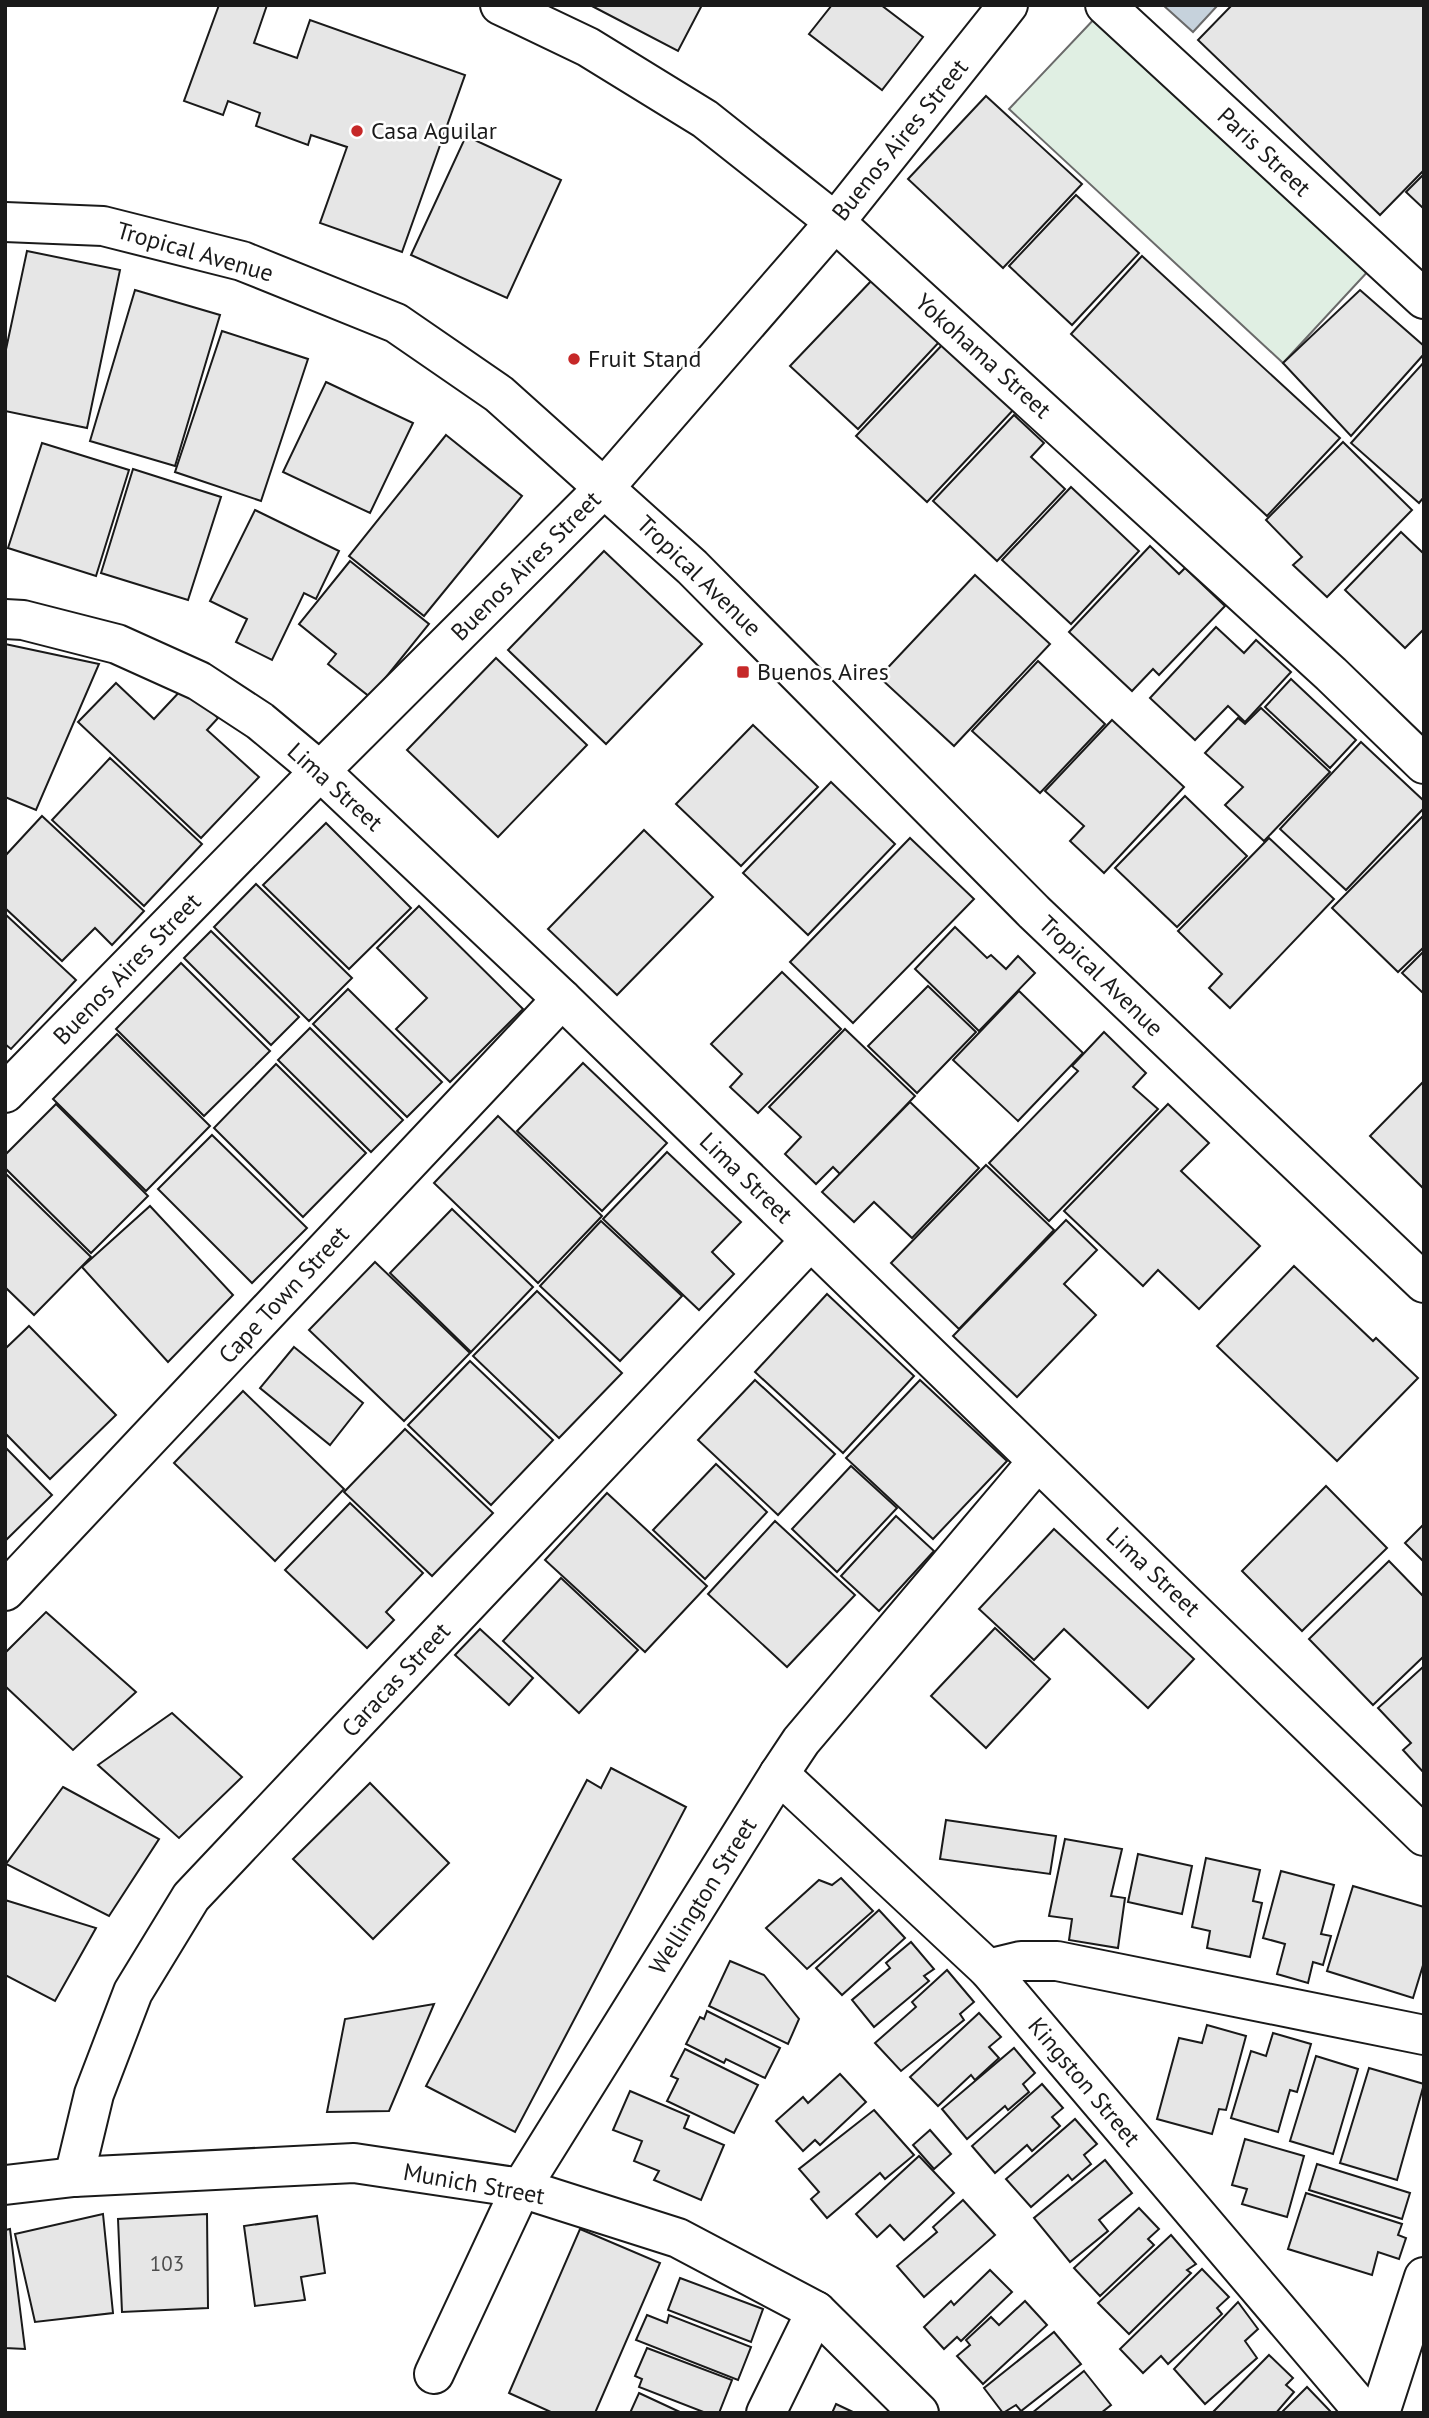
<svg xmlns="http://www.w3.org/2000/svg" width="1429" height="2418" font-family="'PT Sans',sans-serif">
<style>
.green{fill:#e0efe3;stroke:#6a6a6a;stroke-width:2}
.water{fill:#c6d2dc;stroke:#6a6a6a;stroke-width:2}
.building{fill:#e6e6e6;stroke:#1a1a1a;stroke-width:2}
.lines{fill:none;stroke-linecap:round;stroke-linejoin:round}
.street-casing{stroke:#1a1a1a;stroke-width:42}
.secondary-casing{stroke:#1a1a1a;stroke-width:42}
.street{stroke:#fff;stroke-width:38}
.secondary{stroke:#fff;stroke-width:38}
.poi-dot{fill:#c62828;stroke:#fff;stroke-width:2.5}
.labels{text-anchor:middle;stroke-width:5;stroke-linejoin:round;paint-order:stroke}
.number-label{font-size:21px;fill:#4d4d4d}
.poi-label{font-size:24px;fill:#1a1a1a;stroke:#fff;text-anchor:start}
.street-label{font-size:24px;fill:#1a1a1a;stroke:#fff}
</style>
<rect width="100%" height="100%" fill="#fff"/>
<!-- green -->
<path class="green" d="M1098 15 1371 268 1283 363 1009 109Z"/>
<!-- water -->
<path class="water" d="M1163 5H1218L1193 32Z"/>
<!-- building -->
<g class="building">
<path d="M219 5H267L254 43 297 58 310 20 465 75 402 252 320 223 347 147 311 135 308 145 256 126 260 113 228 101 223 115 184 101Z"/>
<path d="M590 5H702L678 51Z"/>
<path d="M832 5H881L923 37 882 90 809 34Z"/>
<path d="M1232 5H1424V170L1380 215 1198 40Z"/>
<path d="M986 96 1082 184 1003 268 908 179Z"/>
<path d="M466 136 561 180 507 298 411 255Z"/>
<path d="M1424 174V209L1406 192Z"/>
<path d="M1076 195 1139 253 1072 325 1009 266Z"/>
<path d="M27 251 120 270 87 428 5 411V354Z"/>
<path d="M1142 256 1340 438 1267 516 1071 334Z"/>
<path d="M874 278 941 340 858 429 790 366Z"/>
<path d="M135 290 220 315 175 466 90 441Z"/>
<path d="M1360 290 1424 346V354L1351 436 1283 363Z"/>
<path d="M222 331 308 359 261 501 175 472Z"/>
<path d="M944 343 1015 408 927 502 856 436Z"/>
<path d="M1424 362V497L1419 503 1351 443Z"/>
<path d="M326 382 413 423 370 513 283 472Z"/>
<path d="M1014 415 1044 443 1031 457 1065 489 997 561 933 501Z"/>
<path d="M446 435 522 496 424 616 349 556Z"/>
<path d="M1343 442 1412 510 1327 597 1293 565 1302 557 1266 520Z"/>
<path d="M42 443 129 470 96 576 8 548Z"/>
<path d="M133 469 221 497 188 600 101 573Z"/>
<path d="M1071 487 1139 551 1071 624 1002 560Z"/>
<path d="M255 510 339 551 316 599 304 593 272 660 236 642 247 619 210 601Z"/>
<path d="M1401 532 1424 554V629L1405 648 1345 590Z"/>
<path d="M1150 546 1179 574 1185 568 1225 606 1159 675 1153 669 1132 691 1069 632Z"/>
<path d="M604 551 702 644 606 744 508 650Z"/>
<path d="M350 561 429 624 370 697 328 664 336 654 299 624Z"/>
<path d="M975 575 1050 644 954 746 879 677Z"/>
<path d="M1216 627 1244 653 1256 640 1291 672 1245 722 1228 706 1195 740 1150 698Z"/>
<path d="M5 644 99 664 36 810 5 797Z"/>
<path d="M496 658 587 745 498 837 407 750Z"/>
<path d="M1038 661 1105 724 1040 793 972 731Z"/>
<path d="M1291 679 1356 740 1330 768 1265 707Z"/>
<path d="M116 683 154 719 185 686 218 718 207 730 259 777 201 838 78 722Z"/>
<path d="M1261 708 1330 772 1264 841 1225 805 1243 787 1205 753 1238 718 1245 724Z"/>
<path d="M1112 720 1184 787 1104 873 1070 841 1084 826 1045 791Z"/>
<path d="M753 725 818 787 741 866 676 804Z"/>
<path d="M1361 742 1424 801V808L1346 890 1280 829Z"/>
<path d="M110 758 202 844 144 906 52 820Z"/>
<path d="M831 782 895 844 808 935 743 873Z"/>
<path d="M1185 796 1247 856 1177 927 1115 868Z"/>
<path d="M1424 815V947L1398 972 1332 908Z"/>
<path d="M42 816 144 911 112 945 95 928 62 961 5 908V856Z"/>
<path d="M326 823 411 908 349 969 263 885Z"/>
<path d="M644 830 713 897 617 995 548 929Z"/>
<path d="M910 838 974 899 853 1023 790 962Z"/>
<path d="M1269 838 1334 899 1230 1008 1209 988 1222 974 1178 931Z"/>
<path d="M256 884 352 978 309 1021 214 927Z"/>
<path d="M419 906 523 1009 450 1082 396 1029 427 998 377 948Z"/>
<path d="M5 914 76 980 11 1049 5 1044Z"/>
<path d="M955 927 987 958 991 955 1006 969 1018 956 1035 973 979 1031 915 969Z"/>
<path d="M211 931 299 1017 271 1045 184 958Z"/>
<path d="M1424 951V994L1402 973Z"/>
<path d="M181 963 270 1051 204 1116 116 1029Z"/>
<path d="M782 972 841 1029 758 1113 730 1087 742 1074 711 1044Z"/>
<path d="M928 986 976 1032 917 1093 868 1046Z"/>
<path d="M348 989 442 1082 407 1117 313 1024Z"/>
<path d="M1019 991 1083 1053 1018 1121 953 1060Z"/>
<path d="M310 1028 403 1120 371 1152 278 1060Z"/>
<path d="M845 1029 915 1096 840 1174 833 1167 816 1184 785 1154 801 1137 769 1107Z"/>
<path d="M1104 1032 1146 1073 1133 1087 1158 1109 1049 1221 989 1163 1078 1071 1072 1066Z"/>
<path d="M117 1034 210 1126 146 1191 53 1099Z"/>
<path d="M583 1063 667 1143 602 1211 517 1131Z"/>
<path d="M276 1064 366 1153 303 1217 214 1128Z"/>
<path d="M1424 1081V1189L1370 1136Z"/>
<path d="M910 1102 979 1168 912 1238 874 1202 854 1222 822 1192Z"/>
<path d="M56 1104 148 1196 91 1253 5 1168V1155Z"/>
<path d="M1168 1104 1209 1143 1181 1171 1260 1246 1199 1309 1158 1270 1143 1286 1064 1211Z"/>
<path d="M498 1116 602 1216 538 1283 434 1183Z"/>
<path d="M212 1135 307 1228 252 1283 158 1189Z"/>
<path d="M667 1152 741 1222 712 1252 734 1274 699 1310 603 1219Z"/>
<path d="M986 1165 1054 1230 959 1329 891 1263Z"/>
<path d="M5 1173 91 1257 34 1315 5 1287Z"/>
<path d="M150 1206 233 1295 168 1362 82 1267Z"/>
<path d="M452 1209 533 1287 471 1352 390 1273Z"/>
<path d="M1066 1220 1097 1250 1064 1284 1096 1315 1017 1397 953 1336Z"/>
<path d="M601 1221 682 1296 620 1361 540 1286Z"/>
<path d="M375 1262 470 1353 404 1421 309 1330Z"/>
<path d="M1294 1266 1373 1341 1376 1338 1418 1378 1337 1461 1217 1346Z"/>
<path d="M537 1291 622 1373 559 1438 473 1356Z"/>
<path d="M827 1294 914 1376 843 1453 755 1372Z"/>
<path d="M29 1326 116 1415 50 1479 5 1433V1349Z"/>
<path d="M294 1347 363 1403 330 1445 260 1388Z"/>
<path d="M470 1361 553 1440 491 1505 408 1425Z"/>
<path d="M755 1380 835 1454 778 1515 698 1440Z"/>
<path d="M920 1380 1007 1461 933 1539 846 1458Z"/>
<path d="M243 1391 344 1489 275 1561 174 1463Z"/>
<path d="M405 1429 493 1513 432 1576 344 1492Z"/>
<path d="M5 1447 52 1495 5 1541Z"/>
<path d="M716 1464 767 1512 705 1579 653 1530Z"/>
<path d="M851 1466 897 1508 837 1572 792 1529Z"/>
<path d="M1326 1486 1387 1548 1302 1631 1242 1571Z"/>
<path d="M607 1493 707 1586 645 1652 545 1560Z"/>
<path d="M350 1503 423 1573 386 1612 394 1620 367 1648 285 1570Z"/>
<path d="M896 1516 934 1551 879 1611 841 1576Z"/>
<path d="M775 1521 855 1595 787 1667 708 1594Z"/>
<path d="M1424 1524V1562L1405 1543Z"/>
<path d="M1054 1529 1194 1659 1148 1708 1064 1629 1034 1660 979 1609Z"/>
<path d="M1389 1561 1424 1597V1656L1373 1705 1309 1639Z"/>
<path d="M561 1578 638 1650 579 1713 503 1641Z"/>
<path d="M46 1612 136 1692 73 1750 5 1686V1653Z"/>
<path d="M995 1628 1050 1679 986 1748 931 1696Z"/>
<path d="M480 1629 533 1678 509 1705 455 1655Z"/>
<path d="M1424 1666V1773L1403 1750 1411 1743 1378 1708Z"/>
<path d="M172 1713 242 1777 179 1838 98 1765Z"/>
<path d="M611 1768 686 1807 515 2132 426 2086 587 1780 601 1788Z"/>
<path d="M370 1783 449 1863 373 1939 293 1859Z"/>
<path d="M63 1787 159 1839 109 1916 6 1864Z"/>
<path d="M946 1820 1056 1836 1050 1874 940 1859Z"/>
<path d="M1065 1839 1122 1849 1111 1896 1125 1898 1118 1948 1069 1940 1072 1919 1049 1916Z"/>
<path d="M1138 1854 1192 1866 1182 1914 1128 1902Z"/>
<path d="M1206 1858 1260 1870 1253 1901 1262 1903 1250 1957 1207 1948 1210 1931 1192 1927Z"/>
<path d="M1281 1871 1334 1885 1321 1934 1331 1936 1323 1965 1313 1962 1308 1983 1277 1974 1285 1944 1263 1938Z"/>
<path d="M841 1878 873 1911 807 1969 766 1928 819 1880 832 1885Z"/>
<path d="M1353 1886 1424 1907V1962L1413 1998 1327 1971Z"/>
<path d="M5 1900 96 1928 55 2001 5 1975Z"/>
<path d="M879 1910 905 1938 842 1995 816 1968Z"/>
<path d="M911 1942 934 1969 924 1976 929 1981 874 2027 852 2000 890 1968 886 1963Z"/>
<path d="M730 1961 764 1975 799 2019 788 2044 709 2006Z"/>
<path d="M947 1970 974 2002 960 2014 964 2020 901 2071 875 2043 916 2007 912 2002Z"/>
<path d="M434 2004 389 2111 327 2112 345 2019Z"/>
<path d="M707 2011 780 2048 765 2078 726 2059 724 2063 686 2044 700 2017 704 2019Z"/>
<path d="M979 2013 1001 2037 989 2047 999 2058 975 2080 971 2075 938 2106 910 2077Z"/>
<path d="M1207 2025 1246 2036 1226 2110 1219 2109 1212 2134 1157 2119 1179 2038 1202 2043Z"/>
<path d="M1273 2033 1311 2044 1297 2092 1290 2090 1278 2132 1231 2118 1251 2051 1266 2056Z"/>
<path d="M1014 2048 1035 2073 1023 2084 1029 2092 1008 2110 1005 2106 967 2139 942 2109Z"/>
<path d="M685 2049 758 2085 734 2133 667 2101 678 2079 671 2076Z"/>
<path d="M1316 2056 1358 2069 1333 2154 1290 2141Z"/>
<path d="M1369 2068 1424 2084 1397 2180 1340 2163Z"/>
<path d="M840 2074 866 2102 820 2145 815 2140 803 2151 776 2121 803 2097 808 2103Z"/>
<path d="M1042 2084 1063 2108 1052 2117 1060 2126 1032 2151 1027 2145 995 2173 972 2146Z"/>
<path d="M630 2091 689 2116 684 2128 724 2145 701 2200 654 2180 659 2171 634 2161 642 2141 613 2130Z"/>
<path d="M874 2110 914 2155 885 2179 880 2173 827 2218 811 2199 819 2192 799 2169Z"/>
<path d="M1075 2119 1097 2144 1084 2155 1091 2164 1072 2180 1068 2175 1031 2207 1006 2179Z"/>
<path d="M930 2130 951 2154 934 2169 913 2145Z"/>
<path d="M1245 2139 1304 2156 1287 2217 1242 2204 1247 2189 1232 2185Z"/>
<path d="M919 2156 954 2193 904 2240 890 2225 877 2237 856 2214Z"/>
<path d="M1105 2160 1132 2193 1099 2220 1108 2231 1070 2262 1034 2218Z"/>
<path d="M1317 2164 1410 2193 1402 2219 1309 2190Z"/>
<path d="M1306 2193 1402 2224 1398 2235 1406 2238 1399 2259 1378 2252 1372 2275 1288 2249Z"/>
<path d="M963 2200 995 2235 924 2297 897 2266 937 2232 933 2227Z"/>
<path d="M1139 2208 1159 2229 1148 2239 1154 2245 1100 2296 1074 2268Z"/>
<path d="M103 2214 113 2313 35 2322 15 2234Z"/>
<path d="M207 2214 208 2308 122 2312 118 2219Z"/>
<path d="M317 2216 325 2273 301 2277 305 2300 255 2306 244 2226Z"/>
<path d="M10 2229 25 2349 5 2348V2230Z"/>
<path d="M580 2229 660 2263 595 2413H553L509 2393Z"/>
<path d="M1171 2235 1196 2264 1187 2270 1191 2273 1129 2334 1098 2303Z"/>
<path d="M1202 2269 1229 2297 1217 2308 1222 2314 1168 2364 1161 2356 1143 2373 1120 2349Z"/>
<path d="M990 2270 1012 2292 961 2341 957 2337 944 2349 924 2327 951 2301 954 2305Z"/>
<path d="M680 2278 763 2309 751 2342 668 2310Z"/>
<path d="M1025 2301 1047 2325 983 2384 957 2356 970 2345 966 2340 991 2317 999 2325Z"/>
<path d="M1238 2302 1258 2329 1245 2341 1257 2358 1205 2404 1174 2369Z"/>
<path d="M647 2315 667 2323 669 2315 751 2347 738 2380 636 2340Z"/>
<path d="M1054 2332 1081 2364 1021 2411 1016 2405 1003 2413 984 2388Z"/>
<path d="M647 2348 732 2380 719 2413H706L639 2387 642 2379 635 2376Z"/>
<path d="M1269 2355 1293 2378 1286 2385 1294 2392 1276 2413H1212Z"/>
<path d="M1084 2371 1111 2405 1101 2413H1032Z"/>
<path d="M1307 2387 1332 2413H1281Z"/>
<path d="M639 2393 682 2413H630Z"/>
<path d="M836 2404 855 2413H832Z"/>
</g>
<g class="lines">
<!-- street casing -->
<g class="street-casing">
<g id="street">
<path d="M500 5 588 47 705 119 835 222 1331 674 1424 764"/>
<path d="M1105 5 1424 299"/>
<path d="M5 619 23 620 117 644 199 681 260 721 320 771 562 999 1424 1836"/>
<path d="M5 1093 320 771 605 487 835 222 1008 5"/>
<path d="M5 1591 562 999"/>
<path d="M779 1774 988 1969 1365 2413"/>
<path d="M988 1969 1021 1961H1057L1424 2035"/>
<path d="M74 2177 94 2094 133 1992 191 1897 810 1241"/>
<path d="M5 2185 74 2177 354 2163 521 2188 678 2238 816 2311 919 2413"/>
<path d="M434 2374 521 2188 779 1774 801 1741 1037 1462"/>
<path d="M766 2413 816 2311"/>
<path d="M1380 2413 1424 2277"/>
</g>
</g>
<!-- secondary casing -->
<g class="secondary-casing">
<path id="secondary" d="M5 222 103 226 242 261 396 323 499 394 692 567 1034 912 1424 1283"/>
</g>
<!-- street -->
<use href="#street" class="street"/>
<!-- secondary -->
<use href="#secondary" class="secondary"/>
</g>
<!-- markers -->
<g class="poi-dot">
<circle cx="357" cy="131" r="7"/>
<circle cx="574" cy="359" r="7"/>
<rect x="736" y="665" width="14" height="14" rx="3.5"/>
</g>
<g class="labels">
<!-- number labels -->
<g class="number-label">
<text x="167" y="2271">103</text>
</g>
<!-- poi labels -->
<g class="poi-label">
<text x="371" y="139">Casa Aguilar</text>
<text x="588" y="367">Fruit Stand</text>
<text x="757" y="680">Buenos Aires</text>
</g>
<!-- street labels -->
<g class="street-label">
<text transform="translate(900 140) rotate(-51)" y="8">Buenos Aires Street</text>
<text transform="translate(1264 152) rotate(43)" y="8">Paris Street</text>
<text transform="translate(195 252) rotate(16)" y="8">Tropical Avenue</text>
<text transform="translate(983 356) rotate(42)" y="8">Yokohama Street</text>
<text transform="translate(526 566) rotate(-45)" y="8">Buenos Aires Street</text>
<text transform="translate(699 576) rotate(44)" y="8">Tropical Avenue</text>
<text transform="translate(335 787) rotate(42)" y="8">Lima Street</text>
<text transform="translate(127 969) rotate(-46)" y="8">Buenos Aires Street</text>
<text transform="translate(1101 976) rotate(44)" y="8">Tropical Avenue</text>
<text transform="translate(746 1178) rotate(44)" y="8">Lima Street</text>
<text transform="translate(284 1295) rotate(-47)" y="8">Cape Town Street</text>
<text transform="translate(1153 1572) rotate(43)" y="8">Lima Street</text>
<text transform="translate(396 1680) rotate(-47)" y="8">Caracas Street</text>
<text transform="translate(703 1896) rotate(-58)" y="8">Wellington Street</text>
<text transform="translate(1084 2082) rotate(50)" y="8">Kingston Street</text>
<text transform="translate(474 2184) rotate(10)" y="8">Munich Street</text>
</g>
</g>
<!-- border -->
<rect width="1429" height="2418" fill="none" stroke="#1a1a1a" stroke-width="14"/>
</svg>
